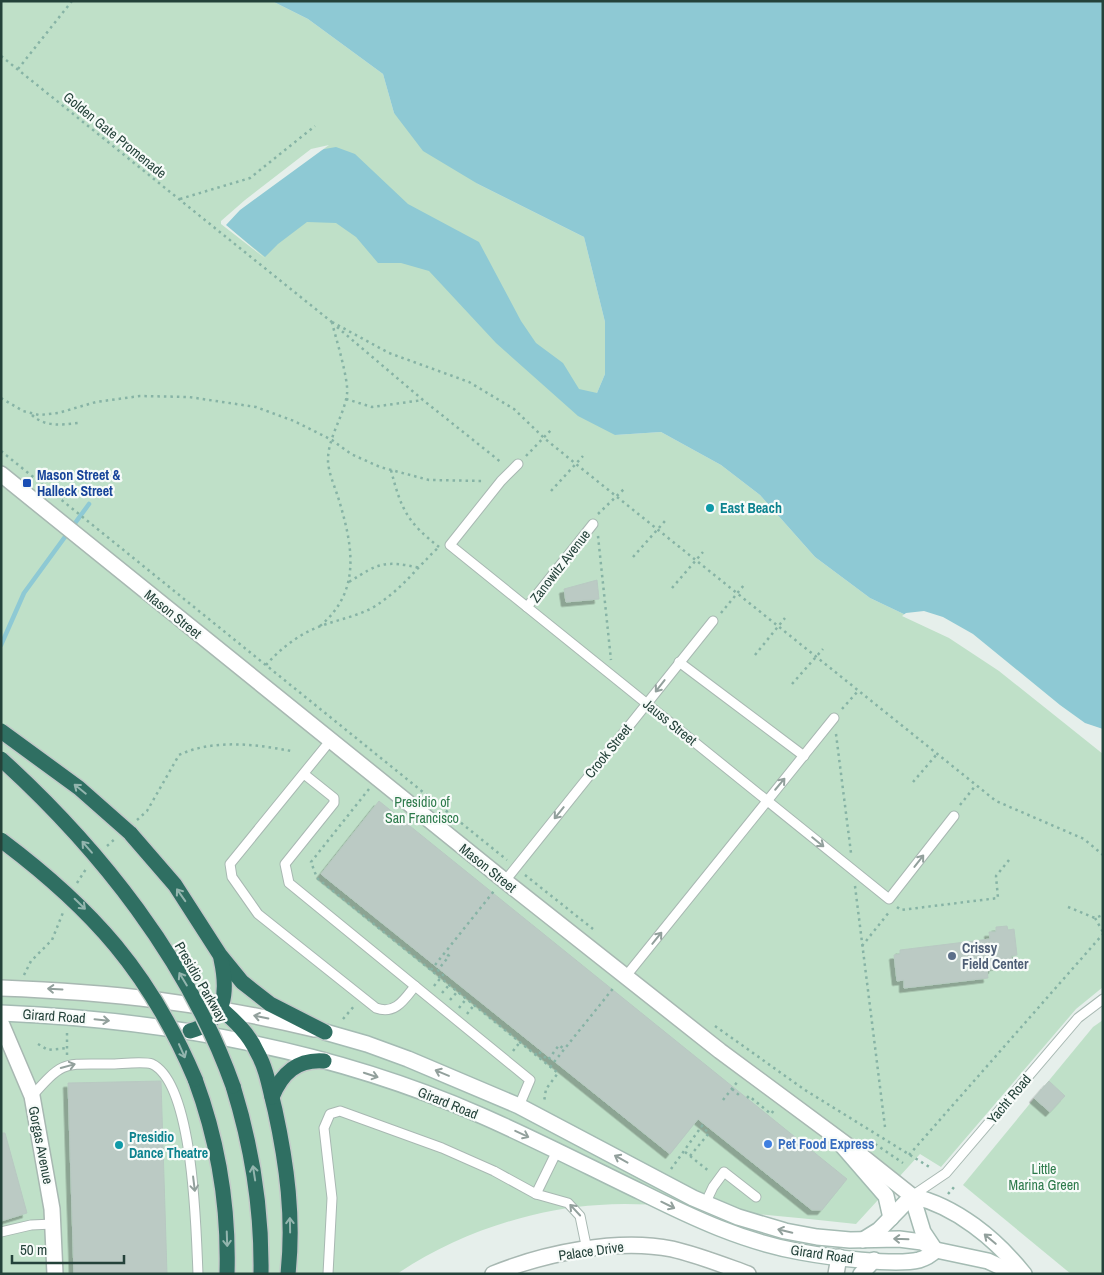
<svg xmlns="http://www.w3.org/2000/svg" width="1104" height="1275" font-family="'Archivo Narrow',sans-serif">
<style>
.green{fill:#bfe0c8}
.water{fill:#8ec9d4}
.pier{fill:#e6efeb}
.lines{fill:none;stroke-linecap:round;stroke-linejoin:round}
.stream{stroke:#8ec9d4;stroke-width:4.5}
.building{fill:#bbcac4;stroke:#b8c9c2;filter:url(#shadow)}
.service-casing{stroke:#a8b8b2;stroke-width:11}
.minor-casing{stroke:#a8b8b2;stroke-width:18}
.tertiary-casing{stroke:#a8b8b2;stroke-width:18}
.secondary-casing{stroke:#a4bbb3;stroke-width:18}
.motorway-casing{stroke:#c2cac8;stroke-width:18}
.path{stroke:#86b3a5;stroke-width:2.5;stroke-dasharray:2.5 4;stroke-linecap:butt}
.service{stroke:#fff;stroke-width:9}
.minor{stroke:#fff;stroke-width:15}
.tertiary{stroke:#fff;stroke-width:15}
.secondary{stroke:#fff;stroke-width:15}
.motorway{stroke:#2f6f62;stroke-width:15}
.motorway-bridge-casing{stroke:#c2cac8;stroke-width:18;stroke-linecap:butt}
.motorway-bridge{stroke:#2f6f62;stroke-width:15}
.oneway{stroke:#92a09c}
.oneway2{stroke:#93b5ae}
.transit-dot{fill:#1a4fb4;stroke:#f7fbf9;stroke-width:2}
.culture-dot{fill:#0f9aa8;stroke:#f7fbf9;stroke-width:2}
.service-dot{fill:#5c6f8a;stroke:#f7fbf9;stroke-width:2}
.shop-dot{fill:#3f7fe0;stroke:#f7fbf9;stroke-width:2}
.labels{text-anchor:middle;stroke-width:4.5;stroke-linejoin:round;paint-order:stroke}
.street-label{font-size:14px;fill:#24423a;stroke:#f7fbf9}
.transit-label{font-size:14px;font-weight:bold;fill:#164399;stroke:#f7fbf9;text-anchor:start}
.culture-label{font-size:14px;font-weight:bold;fill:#0d838f;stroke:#f7fbf9;text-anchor:start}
.park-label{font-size:14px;fill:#2d7a4b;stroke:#f7fbf9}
.service-label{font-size:14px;font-weight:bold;fill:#4e5e75;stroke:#f7fbf9;text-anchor:start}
.shop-label{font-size:14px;font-weight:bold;fill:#366cbe;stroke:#f7fbf9;text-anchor:start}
</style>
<defs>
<filter id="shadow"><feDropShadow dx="-4.5" dy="4.5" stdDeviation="0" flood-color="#0004"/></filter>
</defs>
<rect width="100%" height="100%" fill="#e6efeb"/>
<!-- green -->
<g class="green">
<path d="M1 1H272L308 19 383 74 394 113 478 184 584 237 605 322V374L597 393 615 435 661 432 721 465 760 495 815 557 870 598 950 636 1000 669 1103 752V987L1076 1009 941 1167 920 1154 856 1224C810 1219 763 1215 717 1210 677 1207 639 1202 599 1205 530 1209 454 1235 397 1274H1Z"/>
<path d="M1103 1020V1274H1071L963 1185 1093 1027Z"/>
</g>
<!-- water -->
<path class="water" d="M272 1H1103V752L1000 669 950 636 870 598 815 557 760 495 721 465 661 432 615 435 578 416 496 343 429 271 401 263H378L356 237 336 223 307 222 278 244 265 257 223 223 313 151 336 147 355 154 408 204 479 242 521 321 536 343 563 363 579 389 597 393 605 374V322L584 237 478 184 423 151 394 113 383 74 308 19Z"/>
<!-- pier -->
<g class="pier">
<path d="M329 145 240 210 226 225 266 259 221 224V221L245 200 311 149Z"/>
<path d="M924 611 943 617 973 634 1060 705 1085 723 1103 729V754L999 671 949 638 902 616 906 613Z"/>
</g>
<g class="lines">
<!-- stream -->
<path class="stream" d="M1 645 24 593 89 504"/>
</g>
<!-- building -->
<g class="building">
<path d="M597 580 599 599 566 602 564 589Z"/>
<path d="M379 801 847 1179 822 1210H812L698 1119 670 1154 321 874Z"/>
<path d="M1007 926 1008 930 1014 929 1017 955 1011 956 1012 964 993 966V969L987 970 988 978 904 988V980L897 981 894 955 900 954V950L990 939 989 932H996V927Z"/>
<path d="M161 1081 167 1274H74L68 1083Z"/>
<path d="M1049 1081 1065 1096 1050 1112 1034 1098Z"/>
<path d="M1 1133H5L27 1213 1 1221Z"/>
</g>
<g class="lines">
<!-- service casing -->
<g class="service-casing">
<g id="service">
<path d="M518 464 501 481 450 545 889 899 954 816"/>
<path d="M527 607 593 524"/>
<path d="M679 662 804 756"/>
<path d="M304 774 334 798V803L285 864 289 883 415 986C404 1000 395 1015 376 1008L258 914 232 877 230 864 330 741"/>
<path d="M505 881 713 621"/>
<path d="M626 976 834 718"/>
<path d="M415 986 530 1080 519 1106"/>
<path d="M32 1096C64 1060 63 1064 110 1064 120 1064 144 1061 152 1064 194 1084 196 1231 198 1274"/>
<path d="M536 1194 557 1151"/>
<path d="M912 1196 946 1173 1078 1018 1103 999"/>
<path d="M705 1204 713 1187 724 1172 756 1197"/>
<path d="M1 1232 31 1225 53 1224"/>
<path d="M328 1274 332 1198 324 1128 330 1114 340 1111 442 1148 494 1171 536 1194 568 1203 580 1216 587 1250"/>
</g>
</g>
<!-- minor casing -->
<g class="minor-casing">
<g id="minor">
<path d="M1 1023 32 1096 52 1209 55 1274"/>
<path d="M493 1274C545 1253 617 1238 672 1249 698 1255 723 1265 748 1274"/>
<path d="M836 1274 839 1257"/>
</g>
</g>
<!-- tertiary casing -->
<g class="tertiary-casing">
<g id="tertiary">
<path d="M1 474 505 881 720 1051 863 1157 912 1196"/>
<path d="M1 988C111 992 207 1003 314 1029"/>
</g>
</g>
<!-- secondary casing -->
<g class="secondary-casing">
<g id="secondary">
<path d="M1 1013C166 1020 329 1049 480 1115 535 1139 587 1166 641 1192 693 1218 744 1242 801 1252 828 1257 895 1266 919 1260 926 1258 931 1255 936 1250"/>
<path d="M325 1032 367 1044 408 1059 519 1106 693 1198 738 1217 785 1231 817 1237 850 1240 899 1239 922 1242 936 1250 988 1261 1016 1274"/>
<path d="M834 1136 886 1196 891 1218"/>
<path d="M912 1196C956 1206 996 1239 1024 1274"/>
<path d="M912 1196 923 1232 933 1247"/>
<path d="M863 1240 879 1230 912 1196"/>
<path d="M861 1274 874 1260"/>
</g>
</g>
<!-- motorway casing -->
<g class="motorway-casing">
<g id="motorway">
<path d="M130 833 175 885 220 955 242 982 270 1004 325 1032"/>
<path d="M220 1008C235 1021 249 1034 257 1052 267 1069 270 1091 275 1110 287 1165 294 1218 288 1274"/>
<path d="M190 1031C227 1021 228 991 221 959"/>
<path d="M195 1079C218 1141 229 1207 227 1274"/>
<path d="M233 1086C252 1147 262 1210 261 1274"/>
<path d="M272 1097C282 1073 297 1059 324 1061"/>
</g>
</g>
<!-- path -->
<g class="path">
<path d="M1 56 333 323"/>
<path d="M18 69 72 1"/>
<path d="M180 199 250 178 315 126"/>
<path d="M332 322 389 353 469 382 514 409 544 438 576 464 996 801 1084 839 1103 855"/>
<path d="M337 327 423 400 502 463"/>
<path d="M1 398 23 411 39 415 58 413 96 402 140 396 189 397 256 407 294 421 332 440 351 454 380 467 429 480 485 481"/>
<path d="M346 399 372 407 423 400"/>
<path d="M32 415C45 427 61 425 78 423"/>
<path d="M1 451 507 860"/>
<path d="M526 456 551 430"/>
<path d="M391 470C401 509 407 522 439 547"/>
<path d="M551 491 583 456"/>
<path d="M598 514 624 489"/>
<path d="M598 536 611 660"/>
<path d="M633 557 665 521"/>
<path d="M349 582C379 563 384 560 420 568"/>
<path d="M672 588 703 552"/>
<path d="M721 613 744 585"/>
<path d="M320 626C363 590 352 543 338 497 334 485 328 471 328 460 328 437 344 416 347 394 349 381 336 338 332 323"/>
<path d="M755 655 785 618"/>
<path d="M266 665C280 649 298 635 318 627 336 620 355 617 372 608 402 590 416 568 440 546"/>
<path d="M792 684 823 649"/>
<path d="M842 709 858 691"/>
<path d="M836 734 851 853"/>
<path d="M913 782 937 754"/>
<path d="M369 789 311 862 317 878 558 1073 546 1089 544 1102"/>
<path d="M960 805 976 785"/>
<path d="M137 820 147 811 179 755C213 739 255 744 291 751"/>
<path d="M107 846 116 838"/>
<path d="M525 875 593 929"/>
<path d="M77 883 86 869"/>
<path d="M855 886 885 1127"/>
<path d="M897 907 901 910 998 898 996 876 1009 860"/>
<path d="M1068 907 1095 918 1103 915"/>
<path d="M1095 918 1103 932"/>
<path d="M862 946 890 911"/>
<path d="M431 970 494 891"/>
<path d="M24 975 31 961 52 940 64 910"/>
<path d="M434 986 443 975 438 970 449 956 445 952"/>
<path d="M442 993 449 985"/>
<path d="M450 1000 457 992"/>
<path d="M459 1008 466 999"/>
<path d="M467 1014 474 1005"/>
<path d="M343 1019 355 1005"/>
<path d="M715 1026 805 1090 931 1168"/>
<path d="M67 1033V1055"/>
<path d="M38 1044 48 1050 67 1048"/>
<path d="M513 1051 520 1042"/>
<path d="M535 1055 538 1051 548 1060 559 1045 564 1049"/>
<path d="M550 1067 615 986"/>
<path d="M732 1089 739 1095"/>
<path d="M747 1098 749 1096 771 1114 774 1110"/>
<path d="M723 1100 738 1081"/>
<path d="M875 1144 903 1163"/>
<path d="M685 1152 710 1172"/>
<path d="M909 1155 1103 934"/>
<path d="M690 1156 709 1133 701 1126"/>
<path d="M671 1169 704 1123"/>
<path d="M948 1194 955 1186"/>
</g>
<!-- service -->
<use href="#service" class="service"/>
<!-- minor -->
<use href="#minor" class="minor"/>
<!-- tertiary -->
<use href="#tertiary" class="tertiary"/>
<!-- secondary -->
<use href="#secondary" class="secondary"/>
<!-- motorway -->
<use href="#motorway" class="motorway"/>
<!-- motorway-bridge casing -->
<g class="motorway-bridge-casing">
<g id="motorway-bridge">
<path d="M1 731 79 788 130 833"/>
<path d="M1 759C100 849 188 960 233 1086"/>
<path d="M1 840C93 909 150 973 195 1079"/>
</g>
</g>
<!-- motorway-bridge -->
<use href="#motorway-bridge" class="motorway-bridge"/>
</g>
<!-- one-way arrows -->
<defs><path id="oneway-shaft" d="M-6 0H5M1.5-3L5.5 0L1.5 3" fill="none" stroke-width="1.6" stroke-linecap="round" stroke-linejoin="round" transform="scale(1.25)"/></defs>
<g class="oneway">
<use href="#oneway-shaft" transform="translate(660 686) rotate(128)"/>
<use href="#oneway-shaft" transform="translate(780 784) rotate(-50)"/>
<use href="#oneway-shaft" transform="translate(559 813) rotate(129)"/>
<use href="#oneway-shaft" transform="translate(818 842) rotate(39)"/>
<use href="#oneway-shaft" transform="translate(919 861) rotate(-52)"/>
<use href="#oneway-shaft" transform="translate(657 938) rotate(-51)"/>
<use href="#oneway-shaft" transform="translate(55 989) rotate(-177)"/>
<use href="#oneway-shaft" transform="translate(261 1017) rotate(-168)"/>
<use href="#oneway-shaft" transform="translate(102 1020) rotate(6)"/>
<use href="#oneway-shaft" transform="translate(68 1066) rotate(-15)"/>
<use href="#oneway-shaft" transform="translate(442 1073) rotate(-157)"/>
<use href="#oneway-shaft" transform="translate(371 1075) rotate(18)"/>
<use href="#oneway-shaft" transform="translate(522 1134) rotate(25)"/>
<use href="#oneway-shaft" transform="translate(621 1159) rotate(-151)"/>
<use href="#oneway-shaft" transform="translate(194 1184) rotate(83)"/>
<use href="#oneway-shaft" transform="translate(668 1205) rotate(26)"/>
<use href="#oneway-shaft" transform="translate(575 1210) rotate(-133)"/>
<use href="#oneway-shaft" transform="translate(785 1231) rotate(-167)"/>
<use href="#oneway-shaft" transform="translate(901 1239) rotate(-178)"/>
<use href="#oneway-shaft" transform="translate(990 1239) rotate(-140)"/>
</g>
<g class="oneway2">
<use href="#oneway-shaft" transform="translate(80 789) rotate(-141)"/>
<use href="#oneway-shaft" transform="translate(87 847) rotate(-131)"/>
<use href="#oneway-shaft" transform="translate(181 895) rotate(-125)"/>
<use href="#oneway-shaft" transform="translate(80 904) rotate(44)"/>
<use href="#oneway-shaft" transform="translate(183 979) rotate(-121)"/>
<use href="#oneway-shaft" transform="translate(182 1051) rotate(66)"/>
<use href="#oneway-shaft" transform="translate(254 1173) rotate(-99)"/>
<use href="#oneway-shaft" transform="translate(290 1225) rotate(-91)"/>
<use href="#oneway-shaft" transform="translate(227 1239) rotate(88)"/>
</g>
<!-- markers -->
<rect class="transit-dot" x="22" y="478" width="10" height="10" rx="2.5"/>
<g class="culture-dot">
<circle cx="710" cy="508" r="5"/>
<circle cx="119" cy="1145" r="5"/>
</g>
<circle class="service-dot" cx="952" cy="956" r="5"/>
<circle class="shop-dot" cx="768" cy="1144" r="5"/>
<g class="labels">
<!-- street labels -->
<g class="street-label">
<text transform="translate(115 135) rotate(39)" y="5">Golden Gate Promenade</text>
<text transform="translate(560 566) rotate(-52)" y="5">Zanowitz Avenue</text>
<text transform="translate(173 614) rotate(39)" y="5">Mason Street</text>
<text transform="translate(670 722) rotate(39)" y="5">Jauss Street</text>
<text transform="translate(608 751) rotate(-51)" y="5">Crook Street</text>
<text transform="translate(488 868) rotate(39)" y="5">Mason Street</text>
<text transform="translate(201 982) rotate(60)" y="5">Presidio Parkway</text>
<text transform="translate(54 1016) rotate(4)" y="5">Girard Road</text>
<text transform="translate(1009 1099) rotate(-50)" y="5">Yacht Road</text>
<text transform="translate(448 1103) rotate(22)" y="5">Girard Road</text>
<text transform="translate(41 1145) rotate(79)" y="5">Gorgas Avenue</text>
<text transform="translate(591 1251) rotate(-8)" y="5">Palace Drive</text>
<text transform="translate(822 1254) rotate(8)" y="5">Girard Road</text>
</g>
<!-- transit labels -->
<g class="transit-label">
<text x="37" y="480">Mason Street &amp;<tspan x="37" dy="16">Halleck Street</tspan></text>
</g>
<!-- culture labels -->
<g class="culture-label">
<text x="720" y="513">East Beach</text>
<text x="129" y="1142">Presidio<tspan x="129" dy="16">Dance Theatre</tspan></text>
</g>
<!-- park labels -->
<g class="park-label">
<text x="422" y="807">Presidio of<tspan x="422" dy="16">San Francisco</tspan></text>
<text x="1044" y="1174">Little<tspan x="1044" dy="16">Marina Green</tspan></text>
</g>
<!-- service labels -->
<g class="service-label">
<text x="962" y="953">Crissy<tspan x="962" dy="16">Field Center</tspan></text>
</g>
<!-- shop labels -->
<g class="shop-label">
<text x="778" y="1149">Pet Food Express</text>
</g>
</g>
<!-- border -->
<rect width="1104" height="1275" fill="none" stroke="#24423a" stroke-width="5"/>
<!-- scale -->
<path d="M12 1255v8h112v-8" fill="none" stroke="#24423a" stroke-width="2.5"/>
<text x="20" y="1255" font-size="15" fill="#24423a" stroke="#f7fbf9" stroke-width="4" paint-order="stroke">50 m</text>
</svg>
